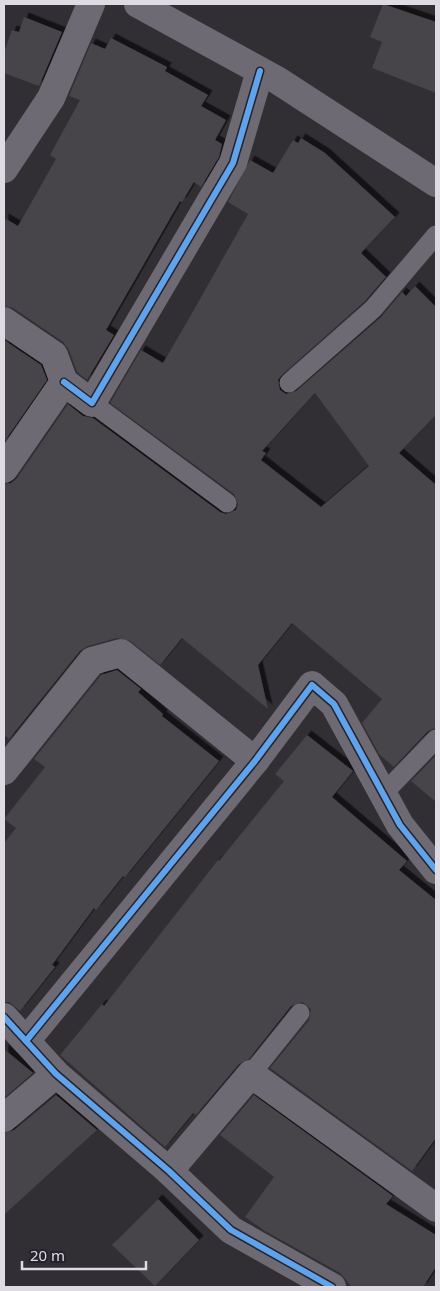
<svg xmlns="http://www.w3.org/2000/svg" width="440" height="1291" font-family="'Noto Sans',sans-serif">
<style>
.building{fill:#464449;fill-rule:evenodd;filter:url(#shadow)}
.lines{fill:none;stroke-linecap:round;stroke-linejoin:round}
.service{stroke:#6d6a73;stroke-width:19}
.minor{stroke:#6d6a73;stroke-width:28}
.tertiary{stroke:#6d6a73;stroke-width:28}
.cycleway-casing{stroke:#26232c;stroke-width:9}
.cycleway{stroke:#60a3ed;stroke-width:6}
</style>
<defs>
<filter id="shadow"><feDropShadow dx="4.5" dy="-4.5" stdDeviation="0" flood-color="#0009"/></filter>
</defs>
<rect width="100%" height="100%" fill="#312e34"/>
<!-- building -->
<g class="building">
<path d="M383 4 436 22V93L372 68 382 42 370 37Z"/>
<path d="M24 17 62 32 39 86 4 73V52L12 30 19 32Z"/>
<path d="M111 38 167 67 165 71 208 95 201 106 226 120 215 140 222 144 219 157 201 187 194 182 182 202 180 201 106 330 114 335 87 380 77 372 69 350 63 342 13 308 4 306V218L18 226 56 159 50 155 80 100 69 96 91 43 105 49Z"/>
<path d="M301 138 325 153 395 217 361 253 386 277 365 301 282 375 278 380 280 390 286 394 296 391 381 317 402 292 406 296 415 286 436 307V415L399 453 436 485V728L428 731 394 767 379 754 362 723 382 699 292 623 258 665 268 709 182 638 160 665 130 641 117 638 88 646 80 651 9 739 4 735V484L11 483 17 478 68 404 83 416 93 418 220 512 226 514 236 510 238 504 234 494 110 403 141 350 163 363 187 322 248 214 228 202 250 160 273 173 293 140 298 143ZM315 393 369 466 321 507 261 460 266 453 262 451Z"/>
<path d="M4 340 41 365 47 380 4 442Z"/>
<path d="M117 670 141 689 138 692 163 714 162 716 219 761 125 877 123 876 96 910 94 908 52 965 55 967 20 1011 9 1002H4V843L16 828 4 819 45 767 34 759 101 675Z"/>
<path d="M307 735 353 771 332 797 407 861 399 870 436 900V1138L412 1171 270 1068 309 1020 311 1009 302 1002 291 1006 249 1059 239 1064 196 1115 193 1113 165 1147 60 1055 102 1004 104 1006 218 860 219 861 284 781 275 774Z"/>
<path d="M436 755V802L411 781Z"/>
<path d="M4 1049 33 1073 4 1098Z"/>
<path d="M56 1095 97 1130 4 1215V1133L14 1130Z"/>
<path d="M254 1095 393 1196 386 1204 436 1235V1267L423 1287H352L340 1273 265 1231 245 1217 274 1177 220 1135Z"/>
<path d="M158 1199 199 1240 155 1286 112 1245Z"/>
</g>
<g class="lines">
<!-- service -->
<g class="service">
<path d="M289 383 373 309 436 235"/>
<path d="M92 403 227 503"/>
<path d="M383 794 436 739"/>
<path d="M251 1074 300 1013"/>
</g>
<!-- minor -->
<g class="minor">
<path d="M4 169 51 98 91 4"/>
<path d="M4 321 54 355 64 382 4 469"/>
<path d="M64 382 92 403 233 163 260 71"/>
<path d="M4 771 92 661 121 653 255 761"/>
<path d="M4 1017 56 1074 169 1171 231 1230 332 1287"/>
<path d="M26 1041 255 761 312 685 334 704 400 825 436 870"/>
<path d="M4 1118 56 1074"/>
<path d="M169 1171 251 1074 436 1208"/>
</g>
<!-- tertiary -->
<path class="tertiary" d="M138 4 277 80 436 183"/>
<!-- cycleway casing -->
<g class="cycleway-casing">
<g id="cycleway">
<path d="M64 382 92 403 233 163 260 71"/>
<path d="M4 1017 56 1074 169 1171 231 1230 332 1287"/>
<path d="M26 1041 255 761 312 685 334 704 400 825 436 870"/>
</g>
</g>
<!-- cycleway -->
<use href="#cycleway" class="cycleway"/>
</g>
<!-- border -->
<rect width="440" height="1291" fill="none" stroke="#dedce2" stroke-width="10"/>
<!-- scale -->
<path d="M22 1261v8h124v-8" fill="none" stroke="#dedce2" stroke-width="2.5"/>
<text x="30" y="1261" font-size="15" fill="#dedce2" stroke="#26232c" stroke-width="4" paint-order="stroke">20 m</text>
</svg>
